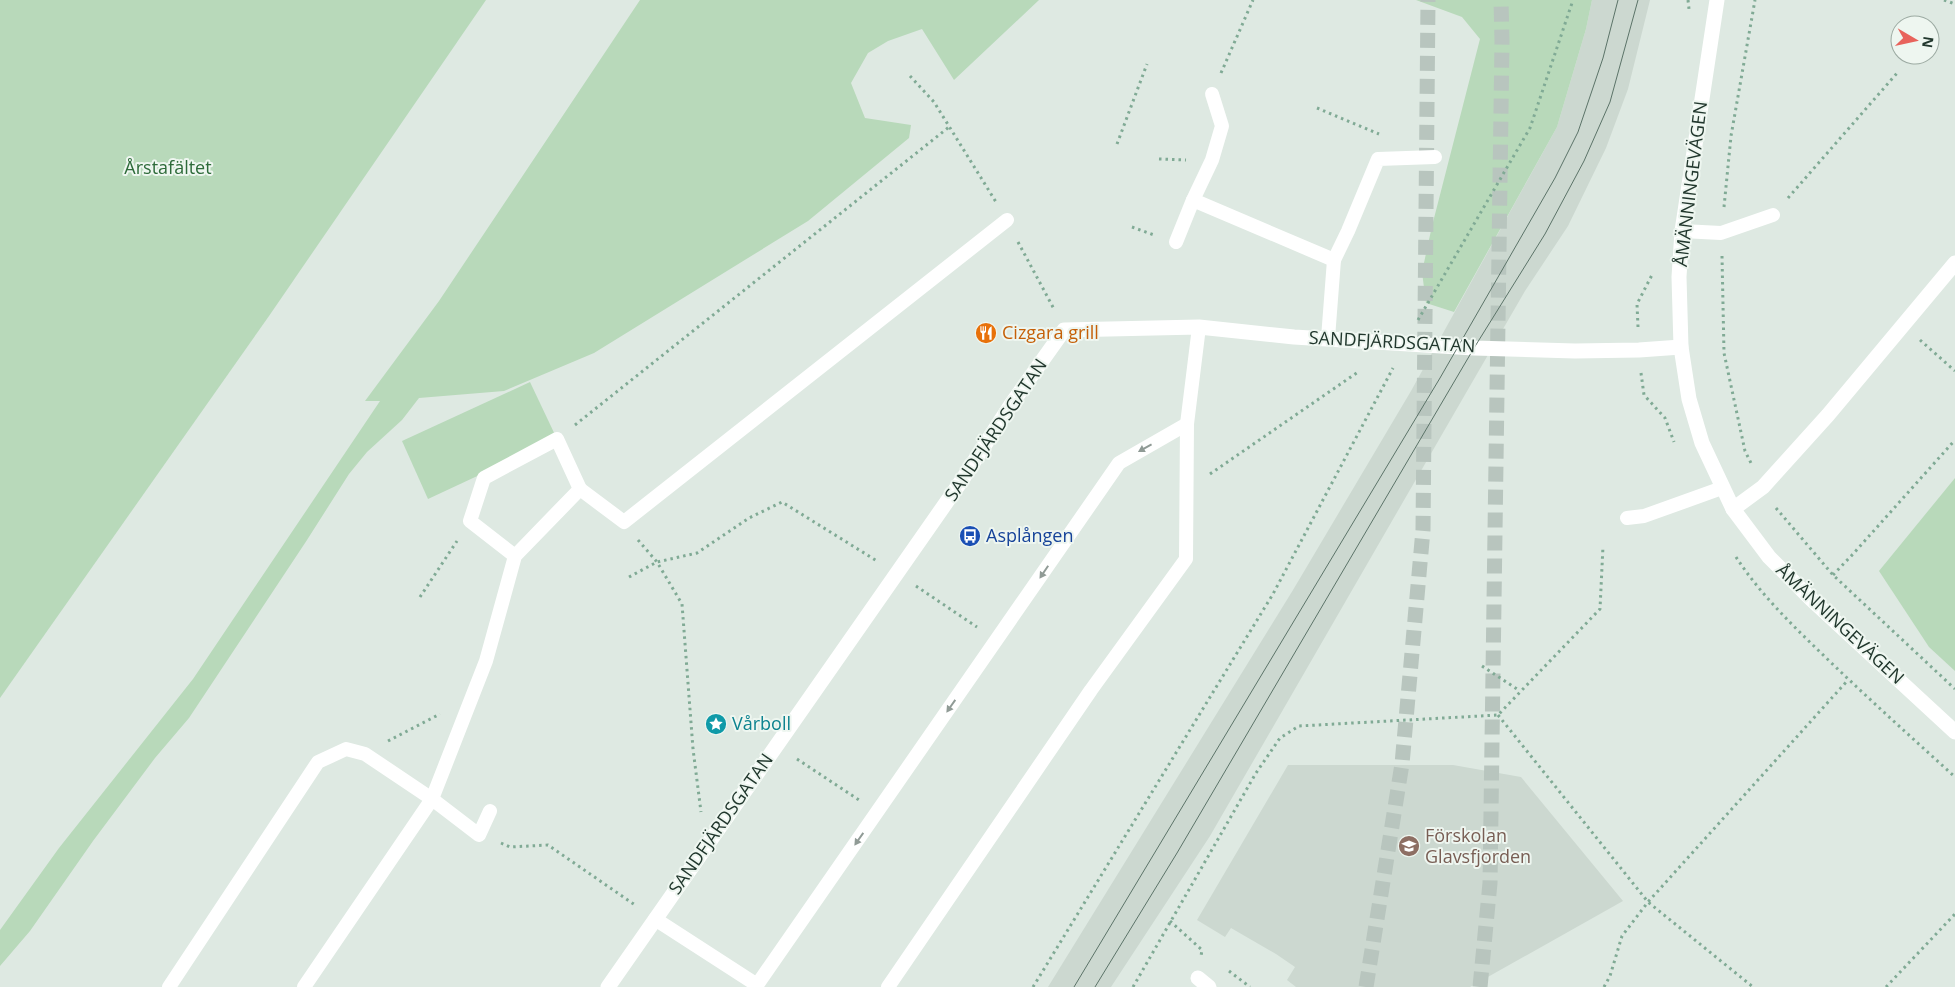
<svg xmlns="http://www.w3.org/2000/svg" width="1955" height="987" font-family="'Open Sans',sans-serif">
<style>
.built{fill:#ccd8d0}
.green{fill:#b8d9ba}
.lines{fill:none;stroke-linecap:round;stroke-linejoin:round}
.highway-tunnel{stroke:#b8c5be;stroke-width:15;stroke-dasharray:15 8;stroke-linecap:butt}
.path{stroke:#80aa95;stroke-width:3;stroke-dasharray:2.5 4;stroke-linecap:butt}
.lane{stroke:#fff;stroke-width:14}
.street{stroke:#fff;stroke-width:15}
.secondary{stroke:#fff;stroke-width:15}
.tram{stroke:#5b7368;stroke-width:1}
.oneway{fill:#909b96}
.labels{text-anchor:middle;stroke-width:4;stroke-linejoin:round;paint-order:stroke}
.park-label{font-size:18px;fill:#2e6b3a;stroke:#eef6f0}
.street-label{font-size:18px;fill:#21372d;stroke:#eef6f0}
.food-label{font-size:18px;fill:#c56008;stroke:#eef6f0;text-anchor:start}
.transit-label{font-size:18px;fill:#164399;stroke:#eef6f0;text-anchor:start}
.culture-label{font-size:18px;fill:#0d838f;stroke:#eef6f0;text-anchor:start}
.education-label{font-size:18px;fill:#785e54;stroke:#eef6f0;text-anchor:start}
</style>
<rect width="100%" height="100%" fill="#dee9e2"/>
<!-- built -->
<g class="built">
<path d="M1592 0H1650L1628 89 1606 148 1568 226 1525 291 1470 386 1210 836 1111 987H1048L1293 590 1411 391 1557 127 1586 29Z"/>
<path d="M1288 765H1453L1521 777 1623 901 1470 987H1296L1287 980 1295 967 1276 954 1231 928 1225 937 1197 920Z"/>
</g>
<!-- green -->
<g class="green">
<path d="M0 0H486L269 316 0 698Z"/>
<path d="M640 0H1039L954 80 922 29 888 41 868 53 851 83 865 118 911 125 909 138 808 221 594 353 504 391 419 398 402 420 367 452 349 474 307 540 189 718 155 758 93 841 30 931 0 966V930L59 848 193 679 380 401H365L439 301Z"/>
<path d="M1416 0H1592L1586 29 1557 127 1454 312 1426 303 1422 272 1432 226 1480 39 1462 17Z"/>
<path d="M530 382 557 439 428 499 402 441Z"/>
<path d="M1955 478V671L1929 647 1879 571Z"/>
</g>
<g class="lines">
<!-- highway-tunnel -->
<g class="highway-tunnel">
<path d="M1366 987 1402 764 1423 530 1428 0"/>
<path d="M1480 987 1490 883 1502 41 1501 0"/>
</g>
<!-- path -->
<g class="path">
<path d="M1688 0 1689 9"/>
<path d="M1944 0 1955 4"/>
<path d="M1221 73 1253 0"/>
<path d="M910 76 934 102 996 202"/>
<path d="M1317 108 1379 134"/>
<path d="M1117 144 1147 64"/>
<path d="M1159 159 1186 160"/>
<path d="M1788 198 1898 72"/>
<path d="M1724 207 1731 136 1755 0"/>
<path d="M1132 227 1154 235"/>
<path d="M1018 242 1054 309"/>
<path d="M1722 256 1724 353 1745 451 1752 465"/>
<path d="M1418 320 1530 128 1573 0"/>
<path d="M1638 327 1637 304 1653 273"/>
<path d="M1920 340 1955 371"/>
<path d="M1641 373 1644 395 1665 418 1674 442"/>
<path d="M575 425 949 127"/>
<path d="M1210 474 1358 372"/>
<path d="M1776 508 1833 575 1955 689"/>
<path d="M638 540 657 562 682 604 693 749 701 812"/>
<path d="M1736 557C1758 591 1788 621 1817 649 1862 693 1909 735 1955 777"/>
<path d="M1833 575 1853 554 1955 440"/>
<path d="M629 577 657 562 697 553 749 518 782 502 877 561"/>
<path d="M916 586 977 627"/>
<path d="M420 597 457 541"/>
<path d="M1482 666 1520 691"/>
<path d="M1498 715 1648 902 1753 987"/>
<path d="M388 741 440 714"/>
<path d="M797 759 859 800"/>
<path d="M501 843 510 847 548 845 635 905"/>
<path d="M1170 921 1202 950 1201 956"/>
<path d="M1229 971 1250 987"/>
<path d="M1033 987 1273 594 1393 368"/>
<path d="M1133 987 1256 773 1280 738 1299 726 1498 715 1600 609 1603 546"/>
<path d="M1604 987 1610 976 1622 936 1648 902 1848 680"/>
<path d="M1886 987 1955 914"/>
</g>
<!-- lane -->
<g class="lane">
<path d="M1193 200 1334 260"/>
<path d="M1682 231 1721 233 1773 215"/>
<path d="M1176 242 1193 200 1212 160 1222 126 1212 94"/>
<path d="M1328 338 1334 260 1348 231 1378 159 1435 157"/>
<path d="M1627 518 1644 516 1722 488"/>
<path d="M515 556 470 521 484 478 557 439 580 489"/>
<path d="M655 919 757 985 1119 463 1187 424"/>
<path d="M169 987 318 762 346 749 365 754 432 799 479 835 490 811"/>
<path d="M304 987 432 799 486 661 515 556 580 489 624 522 1007 220"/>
<path d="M888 987 1091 690 1186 559 1187 424 1199 327"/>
</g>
<!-- street -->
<g class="street">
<path d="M1733 509 1763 487 1828 415 1955 263"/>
<path d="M1198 978 1209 987"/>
<path d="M608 987 962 480 1012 403 1064 330 1199 327 1294 337 1474 348 1575 351 1639 350 1681 347"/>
</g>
<!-- secondary -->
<path class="secondary" d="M1717 0 1682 231 1679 277 1681 347 1689 399 1702 443 1733 509 1769 557 1811 599 1955 732"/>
<!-- tram -->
<g class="tram">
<path d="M1074 987 1440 378 1555 178 1578 132 1603 58 1618 0"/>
<path d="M1095 987 1177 853 1474 348 1545 234 1584 161 1610 102 1638 0"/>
</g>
</g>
<!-- one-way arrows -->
<defs><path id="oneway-solid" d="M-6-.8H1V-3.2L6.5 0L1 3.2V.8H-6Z" transform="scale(1.25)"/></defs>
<g class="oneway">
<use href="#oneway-solid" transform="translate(1145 448) rotate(151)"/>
<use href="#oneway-solid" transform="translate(1044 572) rotate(124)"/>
<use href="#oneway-solid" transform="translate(951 706) rotate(125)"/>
<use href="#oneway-solid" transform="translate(859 839) rotate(125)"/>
</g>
<!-- icons -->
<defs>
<g id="restaurant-disc" transform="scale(1.125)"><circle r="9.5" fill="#e8710a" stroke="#eef6f0"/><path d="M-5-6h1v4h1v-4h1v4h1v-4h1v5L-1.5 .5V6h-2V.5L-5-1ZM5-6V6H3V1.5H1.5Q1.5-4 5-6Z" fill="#fff"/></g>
<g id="bus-disc" transform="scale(1.125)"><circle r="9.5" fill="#1a4fb4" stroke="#eef6f0"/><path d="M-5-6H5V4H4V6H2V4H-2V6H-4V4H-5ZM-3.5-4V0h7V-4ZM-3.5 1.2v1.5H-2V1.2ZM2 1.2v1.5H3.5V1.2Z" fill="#fff"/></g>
<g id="sight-disc" transform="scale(1.125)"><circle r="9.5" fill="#0f9aa8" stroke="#eef6f0"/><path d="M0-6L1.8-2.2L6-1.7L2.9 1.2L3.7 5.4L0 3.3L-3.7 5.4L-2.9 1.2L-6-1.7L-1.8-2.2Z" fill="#fff"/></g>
<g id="school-disc" transform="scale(1.125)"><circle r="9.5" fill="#8d6e63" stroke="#eef6f0"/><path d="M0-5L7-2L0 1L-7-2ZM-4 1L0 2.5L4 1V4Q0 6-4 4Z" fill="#fff"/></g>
</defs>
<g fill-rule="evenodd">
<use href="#restaurant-disc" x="986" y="333"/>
<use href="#bus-disc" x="970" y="536"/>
<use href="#sight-disc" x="716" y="724"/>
<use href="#school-disc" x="1409" y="846"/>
</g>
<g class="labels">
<!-- park labels -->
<g class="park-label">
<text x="168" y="174">Årstafältet</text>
</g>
<!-- street labels -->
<g class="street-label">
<text transform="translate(1691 184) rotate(-83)" y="6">ÅMÄNNINGEVÄGEN</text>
<text transform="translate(1392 342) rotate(3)" y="6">SANDFJÄRDSGATAN</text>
<text transform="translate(996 430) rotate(-56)" y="6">SANDFJÄRDSGATAN</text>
<text transform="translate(1840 624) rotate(43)" y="6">ÅMÄNNINGEVÄGEN</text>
<text transform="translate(721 824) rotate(-55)" y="6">SANDFJÄRDSGATAN</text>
</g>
<!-- food labels -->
<g class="food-label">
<text x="1002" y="339">Cizgara grill</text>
</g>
<!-- transit labels -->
<g class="transit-label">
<text x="986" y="542">Asplången</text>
</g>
<!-- culture labels -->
<g class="culture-label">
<text x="732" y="730">Vårboll</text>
</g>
<!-- education labels -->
<g class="education-label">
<text x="1425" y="842">Förskolan<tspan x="1425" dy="21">Glavsfjorden</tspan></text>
</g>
</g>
<!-- north arrow -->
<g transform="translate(1915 40) rotate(99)"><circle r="24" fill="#eef6f0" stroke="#9caaa2"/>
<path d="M0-4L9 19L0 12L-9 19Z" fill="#e8635c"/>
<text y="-8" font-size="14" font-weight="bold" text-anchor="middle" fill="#21372d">N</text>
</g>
</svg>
